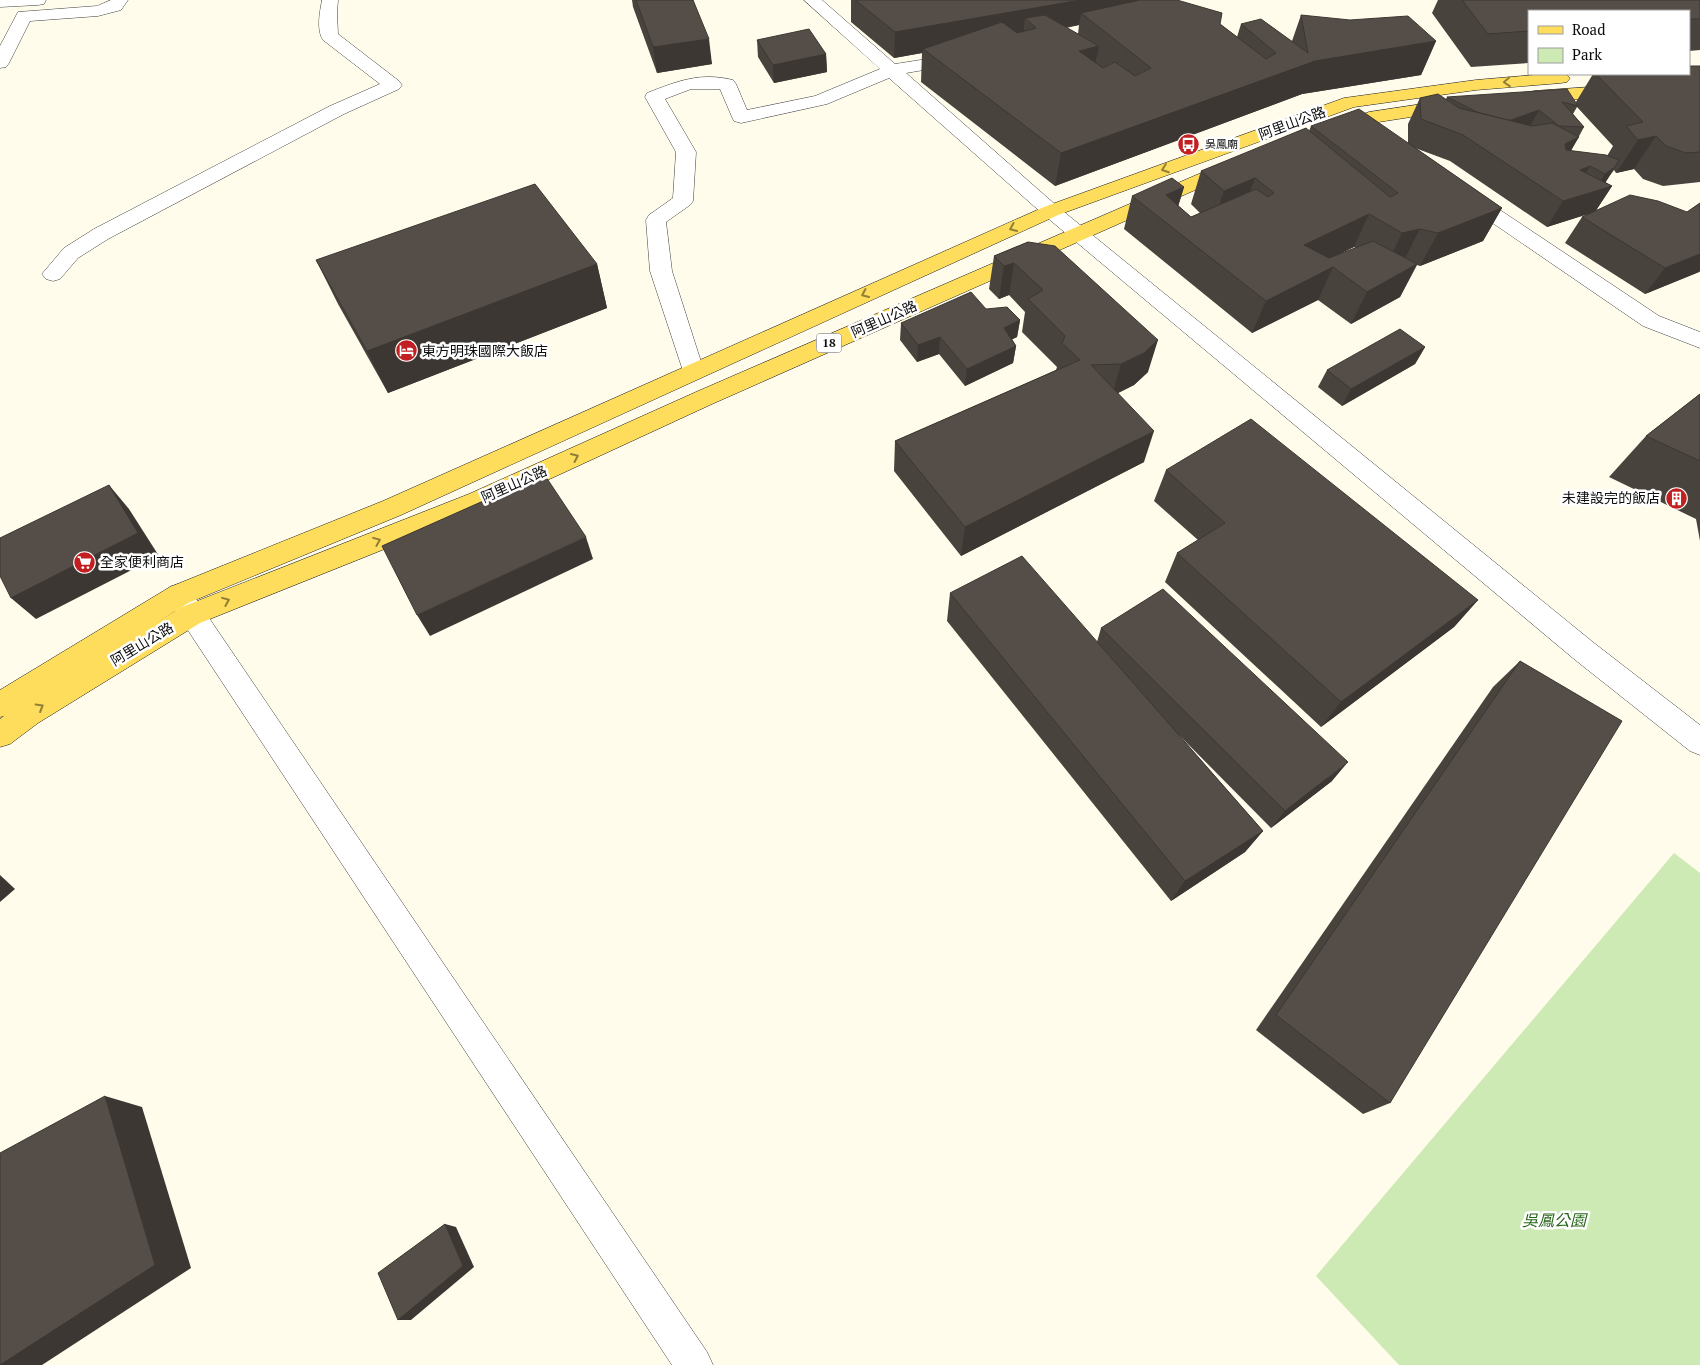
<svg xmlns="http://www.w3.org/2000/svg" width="1700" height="1365" viewBox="0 0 1700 1365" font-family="'PT Serif','Noto Sans TC',serif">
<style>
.green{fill:#ceeab4}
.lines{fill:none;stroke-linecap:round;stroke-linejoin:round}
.minor-casing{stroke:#3f3f3f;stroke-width:1}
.major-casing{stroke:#1d1d1d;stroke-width:1}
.minor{fill:#fff;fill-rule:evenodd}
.major{fill:#fedd5c;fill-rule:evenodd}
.wall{fill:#49433e;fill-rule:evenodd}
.shaded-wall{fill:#3c3732}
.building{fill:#554e48;stroke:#3c3732}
.oneway{stroke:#917f38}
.labels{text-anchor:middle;stroke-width:5;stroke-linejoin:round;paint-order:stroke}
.far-poi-label{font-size:11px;fill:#0c0c0c;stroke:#fff;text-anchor:start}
.shield{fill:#fff;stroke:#555;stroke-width:1}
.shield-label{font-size:12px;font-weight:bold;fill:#0c0c0c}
.street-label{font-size:14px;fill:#0c0c0c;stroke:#fff}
.poi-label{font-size:14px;fill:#0c0c0c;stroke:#fff;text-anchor:start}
.near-park-label{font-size:16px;font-style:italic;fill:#27661a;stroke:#fff}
</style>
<rect width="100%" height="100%" fill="#fffceb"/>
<path class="green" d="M1674,853L1700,873V1365H1399L1316,1276Z"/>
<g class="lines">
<defs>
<g id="minor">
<path d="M0,0H46L44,4L38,5L0,7Z"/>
<path d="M111,0H128L121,10L98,16L30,21L9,63L6,67L0,68V46L18,12L97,6Z"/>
<path d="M322,0H338L337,13L338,34L399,81L402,85L399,89L344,114L108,239L78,258L60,279L53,281L46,279L42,274L64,248L94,229L330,106L380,84L323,40C316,30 320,11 322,0Z"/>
<path d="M804,0H822L895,64L959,54L965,55L968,59L965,63L906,73L1058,207L1594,643L1700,725V755L1690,751L1574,659L1044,215L889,78L827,104L741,123L734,121L732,117L720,89H691L665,99L696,152L693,201L690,205L666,222L672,271L704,371L701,377L693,379L685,377L650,271L646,220L649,215L673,198L676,152L645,97L647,93C678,81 700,72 733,80L736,84L747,110L815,96L880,69Z"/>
<path d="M1466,190L1473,192L1659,316L1700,332V348L1643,326L1459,200L1456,196L1459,192Z"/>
<path d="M179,584L188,587L707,1352L713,1365H672L170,603L166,595L170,587Z"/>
</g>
<g id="major">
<path d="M1546,74H1566L1570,78L1567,82L1561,83L1476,90L1354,107L1058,215L401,515L188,603L153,625L182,607L469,494L696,392L1224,163L1231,161L1238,163L1241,167L1238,171L712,404L487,508L200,623L38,723L10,744L0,747V719L4,716L0,717V690L170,587L383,501L1044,207L1344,98L1476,80Z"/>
<path d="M1619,85L1625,87L1628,91L1625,95L1534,103L1527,101L1525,97L1527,93L1534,91Z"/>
<path d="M1449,100L1456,102L1458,106L1456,110L1372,123L1335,136L1328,134L1326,130L1328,126L1369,112Z"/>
</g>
</defs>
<use href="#minor" class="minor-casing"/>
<use href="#major" class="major-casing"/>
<use href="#minor" class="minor"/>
<use href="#major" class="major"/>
</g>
<g class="wall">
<path d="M632,0H693L712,64L657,73L633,7Z"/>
<path d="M851,0H1177L1220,24L1237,37L1241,24L1292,41L1301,15L1436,41L1421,75L1302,94L1055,186L921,82L922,53L894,58L851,22ZM1079,25L1078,34L1066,28Z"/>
<path d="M1438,0H1700V50L1689,51V11H1529V63L1471,67L1432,13Z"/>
<path d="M757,40L826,54L827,72L774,83L758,57Z"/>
<path d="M1700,66V182L1663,186L1643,179L1634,169L1616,173L1614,170L1605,182L1612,186L1595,212H1687L1700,203V271L1699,272L1645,294L1565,243L1582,217L1593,212L1547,227L1450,161L1415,148L1502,208L1483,241L1420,266L1417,265L1400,297L1351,324L1318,300L1252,333L1124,229L1132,196L1184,187L1178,206L1191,217L1200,213L1191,204L1201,171L1309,131L1311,126L1408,143V124L1420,98L1446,99L1447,97L1576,102L1593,74H1689ZM1577,107L1613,146L1607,156L1571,151L1584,127L1573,114ZM1354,247L1356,248L1336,255Z"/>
<path d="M1028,242L1148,372L1134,385L1118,393L1144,462L961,556L894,471L895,441L1056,370L1057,367L1022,332L1025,312L1009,295L999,299L989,289L994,256Z"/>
<path d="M316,260L597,264L607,308L388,393L338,304Z"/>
<path d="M1020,320L1017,337L1012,339L1016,346L1013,363L965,386L939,354L917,362L900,340L901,323Z"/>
<path d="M1425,347L1415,364L1342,406L1318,387L1327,370Z"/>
<path d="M1700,394V541L1696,519L1609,477L1646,436Z"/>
<path d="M1166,470L1478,600L1454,627L1321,727L1165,582L1177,553L1198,540L1154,501Z"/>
<path d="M950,593L1097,642L1101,628L1332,781L1271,828L1177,733L1263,831L1245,852L1171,901L947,621Z"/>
<path d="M1520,661L1390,1103L1363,1114L1256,1030L1493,687Z"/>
</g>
<g class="shaded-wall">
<path d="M1081,0H1141L1081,13L1079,25L1035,33L1036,28L1025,18L1023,35L923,49L922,53L894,58L895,32Z"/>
<path d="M709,39L712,64L657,73L653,47Z"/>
<path d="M1436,41L1421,75L1302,94L1055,186L1061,153L1315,61Z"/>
<path d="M1099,46L1092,79L1079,51Z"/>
<path d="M826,54L827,72L774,83L773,65Z"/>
<path d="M1539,110L1529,128L1501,138L1511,120Z"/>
<path d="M1656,136L1634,169L1616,173L1638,140Z"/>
<path d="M1579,137L1563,163L1565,144Z"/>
<path d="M1590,166L1574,192L1580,170Z"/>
<path d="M1615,167L1601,190L1612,186L1595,212L1547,227L1563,201L1594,192L1605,174Z"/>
<path d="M1255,178L1243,211L1213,224L1224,191Z"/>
<path d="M1184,187L1174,220L1166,195Z"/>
<path d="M1502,208L1483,241L1420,266L1438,233Z"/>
<path d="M1369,214L1354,247L1290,278L1304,245Z"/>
<path d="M1420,229L1403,262L1386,266L1402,233Z"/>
<path d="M1700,254V271L1699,272L1645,294L1665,268Z"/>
<path d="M1014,263L1009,295L999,299L1004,266Z"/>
<path d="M597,264L607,308L388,393L367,351Z"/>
<path d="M1417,264L1400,297L1351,324L1367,292Z"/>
<path d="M1333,267L1318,300L1252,333L1266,301Z"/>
<path d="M1020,320L1017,337L1001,345L1004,328Z"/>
<path d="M940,337L939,354L917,362L918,345Z"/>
<path d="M1158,340L1148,372L1134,385L1112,396L1121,364Z"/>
<path d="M1016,346L1013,363L965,386L967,369Z"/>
<path d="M1425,347L1415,364L1342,406L1351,389Z"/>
<path d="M1154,431L1144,462L961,556L965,527Z"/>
<path d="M109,485L129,509L159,556L36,619L11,598Z"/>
<path d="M586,537L593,559L430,636L417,615Z"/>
<path d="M1478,600L1454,627L1321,727L1341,702Z"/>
<path d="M1348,762L1332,781L1271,828L1285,811Z"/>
<path d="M1263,831L1245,852L1171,901L1185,881Z"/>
<path d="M0,875L15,889L0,902Z"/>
<path d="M105,1096L142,1107L191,1268L42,1365H0Z"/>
<path d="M445,1224L456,1227L474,1267L411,1320H398Z"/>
</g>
<g class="building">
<path d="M636,0H693L709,39L653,47Z"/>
<path d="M855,0H1081L895,32Z"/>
<path d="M1140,0H1177L1222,13L1220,24L1266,59L1276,53L1241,24L1261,19L1308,53L1301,15L1350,20L1408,16L1436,41L1315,61L1061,153L923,49L1002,22L1017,33L1036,28L1025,18L1045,15L1099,46L1079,51L1103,68L1115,62L1135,76L1151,68L1081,13Z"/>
<path d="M1462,0H1700V19H1689V11H1529V31L1488,34Z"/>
<path d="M809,29L826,54L773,65L757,40Z"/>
<path d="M1689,66H1700V152L1686,153L1666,146L1656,136L1638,140L1626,126L1643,122L1596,74H1689Z"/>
<path d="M1567,89L1578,106L1562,102L1584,127L1559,126L1539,110L1511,120H1507L1477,112L1447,97Z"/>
<path d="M1438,94L1459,108L1532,126L1552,123L1579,137L1565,144L1566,150L1606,155L1619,160L1615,167L1605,174L1590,166L1580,170L1612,186L1563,201L1463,135L1421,119L1420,98Z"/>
<path d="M1359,109L1502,208L1438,233L1420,229L1402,233L1369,214L1304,245L1329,258L1373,241L1417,264L1367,292L1333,267L1266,301L1132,196L1172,178L1184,187L1166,195L1191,217L1256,189L1268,197L1274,193L1255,178L1224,191L1201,171L1306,128L1390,197L1398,193L1311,126Z"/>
<path d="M535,184L597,264L367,351L316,260Z"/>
<path d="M1630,195L1658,201L1687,212L1700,203V254L1665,268L1582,217Z"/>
<path d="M1028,242L1055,246L1158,340L1144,353L1121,364L1091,365L1154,431L965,527L895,441L1080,360L1062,343L1065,336L1028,299L1043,290L1014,263L1004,266L994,256Z"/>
<path d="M971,292L986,309L1007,307L1020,320L1004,328L1016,346L967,369L940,337L918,345L901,323Z"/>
<path d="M1400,329L1425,347L1351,389L1327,370Z"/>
<path d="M1700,394V461L1646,436Z"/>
<path d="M1251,419L1478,600L1341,702L1177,553L1225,523L1166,470Z"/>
<path d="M544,474L586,537L417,615L382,546Z"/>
<path d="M109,485L138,533L11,598L0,576V538Z"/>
<path d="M1022,556L1263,831L1185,881L950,593Z"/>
<path d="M1163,589L1348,762L1285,811L1101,628Z"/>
<path d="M1520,661L1622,721L1390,1103L1276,1015Z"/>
<path d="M105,1096L155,1265L0,1365V1153Z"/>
<path d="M445,1224L463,1266L398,1320L378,1273Z"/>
</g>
<defs><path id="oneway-chevron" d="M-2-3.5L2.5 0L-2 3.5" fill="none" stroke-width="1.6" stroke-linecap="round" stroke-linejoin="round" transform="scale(1.25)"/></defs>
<g class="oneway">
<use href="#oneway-chevron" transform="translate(1507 82) rotate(176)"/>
<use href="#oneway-chevron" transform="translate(1165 169) rotate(160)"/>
<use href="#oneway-chevron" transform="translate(1013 228) rotate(156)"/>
<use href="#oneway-chevron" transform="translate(865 294) rotate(156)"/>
<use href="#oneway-chevron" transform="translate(575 457) rotate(-24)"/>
<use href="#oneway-chevron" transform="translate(377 541) rotate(-22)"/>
<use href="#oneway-chevron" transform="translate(226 601) rotate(-22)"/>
<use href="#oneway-chevron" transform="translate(40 707) rotate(-31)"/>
</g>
<defs>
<symbol id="bus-disc" viewBox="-11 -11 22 22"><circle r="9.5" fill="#c11f21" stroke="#fff"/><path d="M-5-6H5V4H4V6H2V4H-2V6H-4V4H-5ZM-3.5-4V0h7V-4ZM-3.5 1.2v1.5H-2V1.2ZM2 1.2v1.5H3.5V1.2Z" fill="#fff"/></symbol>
<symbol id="hotel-disc" viewBox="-11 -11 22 22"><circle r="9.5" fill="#c11f21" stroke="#fff"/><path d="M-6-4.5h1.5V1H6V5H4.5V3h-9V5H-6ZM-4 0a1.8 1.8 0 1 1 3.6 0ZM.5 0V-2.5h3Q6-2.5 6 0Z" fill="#fff"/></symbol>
<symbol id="building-disc" viewBox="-11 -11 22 22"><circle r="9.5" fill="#c11f21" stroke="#fff"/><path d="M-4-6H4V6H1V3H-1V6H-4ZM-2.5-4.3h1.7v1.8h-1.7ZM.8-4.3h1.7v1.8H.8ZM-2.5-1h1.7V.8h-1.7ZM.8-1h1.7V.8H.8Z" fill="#fff"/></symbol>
<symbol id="supermarket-disc" viewBox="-11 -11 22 22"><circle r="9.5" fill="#c11f21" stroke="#fff"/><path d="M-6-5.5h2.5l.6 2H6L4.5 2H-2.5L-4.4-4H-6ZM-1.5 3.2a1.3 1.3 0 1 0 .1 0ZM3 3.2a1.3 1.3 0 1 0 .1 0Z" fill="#fff"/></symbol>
</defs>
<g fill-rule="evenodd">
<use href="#bus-disc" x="1176" y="132" width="25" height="25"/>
<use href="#hotel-disc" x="394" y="338" width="25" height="25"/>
<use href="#building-disc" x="1664" y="486" width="25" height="25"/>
<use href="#supermarket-disc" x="72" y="550" width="25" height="25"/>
</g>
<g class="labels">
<g class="far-poi-label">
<text x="1205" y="148">吳鳳廟</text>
</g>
<rect class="shield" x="816.5" y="333.5" width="25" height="19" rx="4"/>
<g class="shield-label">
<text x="829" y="347">18</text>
</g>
<g class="street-label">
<text transform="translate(1292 123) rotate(-20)" y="5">阿里山公路</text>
<text transform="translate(884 319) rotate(-24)" y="5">阿里山公路</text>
<text transform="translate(514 484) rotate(-24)" y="5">阿里山公路</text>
<text transform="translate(142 644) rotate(-31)" y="5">阿里山公路</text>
</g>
<g class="poi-label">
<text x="422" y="356">東方明珠國際大飯店</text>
<text x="1660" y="503" text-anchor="end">未建設完的飯店</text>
<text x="100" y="567">全家便利商店</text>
</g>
<g class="near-park-label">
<text x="1554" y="1226">吳鳳公園</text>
</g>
</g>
<rect x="1528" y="10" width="162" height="65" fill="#ffffff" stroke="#9e9e9e"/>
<rect x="1538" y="26" width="25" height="8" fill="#fedd5c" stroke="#9e9e9e"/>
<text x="1572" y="35" font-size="15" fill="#0c0c0c">Road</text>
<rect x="1538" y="48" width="25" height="15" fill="#ceeab4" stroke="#9e9e9e"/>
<text x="1572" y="60" font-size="15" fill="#0c0c0c">Park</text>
</svg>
